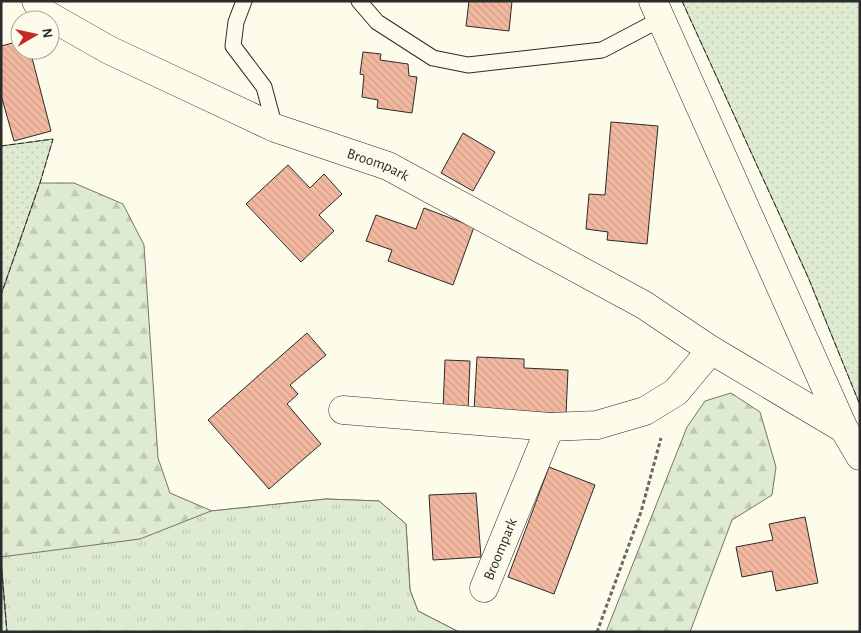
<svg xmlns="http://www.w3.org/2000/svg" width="861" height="633" viewBox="0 0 861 633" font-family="'Alegreya Sans',sans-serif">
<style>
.grass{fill:url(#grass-dots);stroke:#74746e}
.forest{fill:url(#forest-firs);stroke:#74746e}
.park{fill:url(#park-tufts);stroke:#74746e}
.building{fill:url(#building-back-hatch);stroke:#2b2b2b}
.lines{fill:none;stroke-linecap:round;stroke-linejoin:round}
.lane-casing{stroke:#2b2b2b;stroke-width:17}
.street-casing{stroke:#2b2b2b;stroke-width:29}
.secondary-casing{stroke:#2b2b2b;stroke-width:29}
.path{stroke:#6a6964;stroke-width:3;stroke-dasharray:4 2.5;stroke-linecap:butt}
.lane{stroke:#fdfbea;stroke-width:15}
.street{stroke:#fdfbea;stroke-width:28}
.secondary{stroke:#fdfbea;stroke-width:28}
.fence{stroke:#2b2b2b;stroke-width:1;stroke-dasharray:6 2.5;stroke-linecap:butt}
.labels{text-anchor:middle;stroke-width:4;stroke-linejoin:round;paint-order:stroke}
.street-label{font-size:15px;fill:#2b2b2b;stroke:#fdfbea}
</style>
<defs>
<pattern id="grass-dots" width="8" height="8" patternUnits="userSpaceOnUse" patternTransform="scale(1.25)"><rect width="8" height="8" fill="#deebd1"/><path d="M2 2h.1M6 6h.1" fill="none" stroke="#bfcab4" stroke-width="1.8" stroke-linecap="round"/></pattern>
<pattern id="forest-firs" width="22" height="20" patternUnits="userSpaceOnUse" patternTransform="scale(1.25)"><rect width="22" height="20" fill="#deebd1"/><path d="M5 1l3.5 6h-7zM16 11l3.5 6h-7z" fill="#bfcab4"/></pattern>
<pattern id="park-tufts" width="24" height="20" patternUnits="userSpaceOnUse" patternTransform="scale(1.25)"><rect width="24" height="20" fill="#deebd1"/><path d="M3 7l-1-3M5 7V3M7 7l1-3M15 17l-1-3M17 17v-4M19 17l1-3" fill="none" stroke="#bfcab4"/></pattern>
<pattern id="building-back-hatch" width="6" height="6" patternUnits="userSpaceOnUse" patternTransform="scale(1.25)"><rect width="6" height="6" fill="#f2b8a0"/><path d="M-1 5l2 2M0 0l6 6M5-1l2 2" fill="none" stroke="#d09e8a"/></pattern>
</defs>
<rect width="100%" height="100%" fill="#fdfbea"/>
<g class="grass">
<path d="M682,1H860V405L808,277Z"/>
<path d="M53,139L40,183L1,295V146Z"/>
<path d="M1,561L7,632H1Z"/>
</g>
<g class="forest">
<path d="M40,183H74L123,204L144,245L158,458L170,493L212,511L326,499L379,501L406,524L410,590L418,611L459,632H7L1,561V295Z"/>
<path d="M731,393L760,412L776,467L772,495L732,520L690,632H606L687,427L705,401Z"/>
</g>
<path class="park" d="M326,499L379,501L406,524L410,590L418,611L459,632H7L1,557L140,539L211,511Z"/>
<g class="building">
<path d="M469,1H512L509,31L466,26Z"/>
<path d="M20,41V50H30L51,131L14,141L1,95V46Z"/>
<path d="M363,52L381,54L380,60L408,64L409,76L417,77L412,113L377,108L378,100L362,97L364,75L360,74Z"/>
<path d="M611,122L658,126L647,244L607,240L608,232L586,229L589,194L605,195Z"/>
<path d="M463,133L495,152L473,191L441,173Z"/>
<path d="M288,165L310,188L324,174L342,194L319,215L334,231L301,262L246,204Z"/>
<path d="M424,208L474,227L453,285L388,261L392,250L366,241L376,215L416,229Z"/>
<path d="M307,333L326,355L290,385L298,394L287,404L321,444L269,489L208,420Z"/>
<path d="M477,357L524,359V368L568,370L566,414L474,411Z"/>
<path d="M445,360L470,361L468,412L443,411Z"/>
<path d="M549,467L595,485L554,594L508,577Z"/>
<path d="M476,493L481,557L433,560L429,495Z"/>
<path d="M805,517L818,583L776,591L772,571L742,577L736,547L773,540L769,524Z"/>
</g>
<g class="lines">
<defs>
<g id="lane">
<path d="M244,1L236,22L233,46L264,87L275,128"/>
<path d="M359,1L377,22L433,58L468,65L602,50L661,19"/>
</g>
<g id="street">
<path id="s1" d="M36,1L44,13L109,50L275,128L388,166L644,305L711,350L844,429"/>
<path d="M343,410L550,427L597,425L645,411L676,392L711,350"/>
<path id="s2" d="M484,588L550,427"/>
</g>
<path id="secondary" d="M653,1L844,429L860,456"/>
</defs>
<use href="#lane" class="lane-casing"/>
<use href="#street" class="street-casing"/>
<use href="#secondary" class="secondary-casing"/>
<path class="path" d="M597,632L641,512L661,438"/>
<use href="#lane" class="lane"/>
<use href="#street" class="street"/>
<use href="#secondary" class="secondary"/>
<g class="fence">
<path d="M682,1L808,277L860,405"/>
<path d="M1,146L53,139L40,183L1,295"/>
<path d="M1,561L7,632"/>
</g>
</g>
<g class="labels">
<g class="street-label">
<text dy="5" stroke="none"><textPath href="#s1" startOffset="382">Broompark</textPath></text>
<text dy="5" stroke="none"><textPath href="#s2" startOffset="42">Broompark</textPath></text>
</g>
</g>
<rect width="861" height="633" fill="none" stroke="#2b2b2b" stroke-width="5"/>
<g transform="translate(35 35) rotate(81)"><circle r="24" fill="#fdfbea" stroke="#a9a89e"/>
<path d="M0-4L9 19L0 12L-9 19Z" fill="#c62828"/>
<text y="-8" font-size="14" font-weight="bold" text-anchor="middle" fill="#2b2b2b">N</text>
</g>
</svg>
